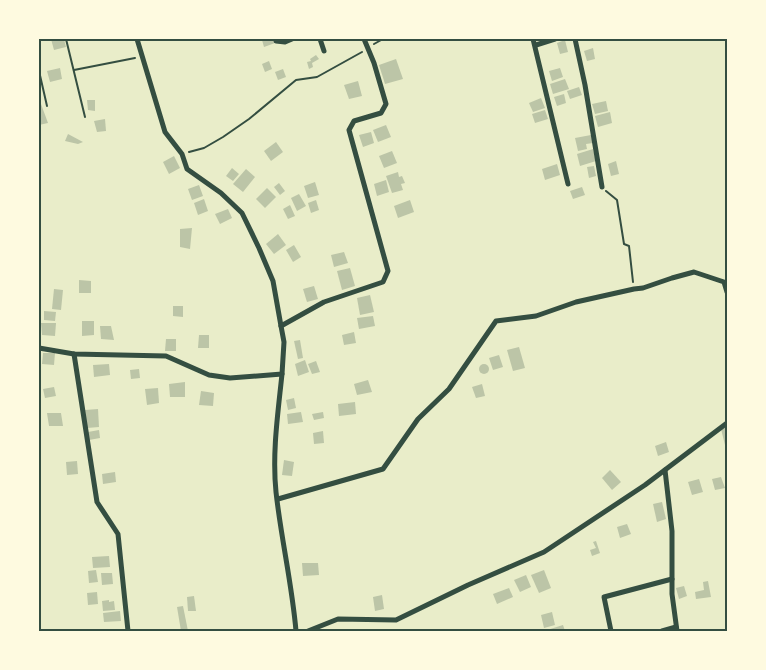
<svg xmlns="http://www.w3.org/2000/svg" width="766" height="670" viewBox="0 0 766 670" font-family="'Varela Round',sans-serif">
<style>
.building{fill:#bcc5a7}
.lines{fill:none;stroke-linecap:round;stroke-linejoin:round}
.path{stroke:#344e41;stroke-width:2}
.minor{stroke:#344e41;stroke-width:5}
.neatline{fill:none;stroke:#344e41;stroke-width:2}
</style>
<rect width="100%" height="100%" fill="#e9edc9"/>
<g class="building">
<path d="M51,39H64L66,47L54,50Z"/>
<path d="M266,39H273L275,43L264,47L262,40Z"/>
<path d="M565,40L568,52L560,54L557,43Z"/>
<path d="M593,48L595,59L587,61L584,51Z"/>
<path d="M316,55L319,59L312,63L313,67L309,69L307,62L311,61L310,59Z"/>
<path d="M396,59L403,79L385,84L379,65Z"/>
<path d="M269,61L272,69L265,72L262,64Z"/>
<path d="M60,68L62,79L50,82L47,71Z"/>
<path d="M560,68L563,77L552,81L549,71Z"/>
<path d="M283,69L286,77L278,80L275,72Z"/>
<path d="M565,79L569,89L553,94L550,84Z"/>
<path d="M358,81L362,96L349,99L344,85Z"/>
<path d="M579,87L582,95L570,99L567,91Z"/>
<path d="M564,94L566,103L557,106L554,97Z"/>
<path d="M541,98L545,108L533,112L529,103Z"/>
<path d="M87,100H95V111L88,110Z"/>
<path d="M606,101L608,111L595,114L592,104Z"/>
<path d="M41,104L48,123L39,125V105Z"/>
<path d="M545,110L548,119L535,123L532,114Z"/>
<path d="M610,112L612,123L598,127L595,116Z"/>
<path d="M105,119L106,131L97,132L94,121Z"/>
<path d="M386,125L391,137L378,142L373,130Z"/>
<path d="M371,132L374,143L363,147L359,135Z"/>
<path d="M68,134L83,142L78,144L65,141Z"/>
<path d="M591,135L593,143L586,144L587,149L578,151L575,138Z"/>
<path d="M276,142L283,152L271,161L264,151Z"/>
<path d="M593,149L596,161L580,166L577,154Z"/>
<path d="M392,151L397,163L384,168L379,156Z"/>
<path d="M174,156L180,168L169,174L163,162Z"/>
<path d="M616,161L619,174L611,176L608,164Z"/>
<path d="M557,164L560,175L545,180L542,169Z"/>
<path d="M594,166L596,176L589,178L587,167Z"/>
<path d="M232,168L239,174L233,181L226,176Z"/>
<path d="M246,169L255,177L243,192L233,184Z"/>
<path d="M398,172L399,177L402,176L405,183L401,184L403,190L392,193L386,176Z"/>
<path d="M386,180L389,192L377,196L374,184Z"/>
<path d="M315,182L319,195L308,198L304,186Z"/>
<path d="M279,183L285,191L280,195L274,187Z"/>
<path d="M199,185L203,196L192,200L188,189Z"/>
<path d="M582,187L585,195L573,199L570,191Z"/>
<path d="M267,188L276,197L265,208L256,199Z"/>
<path d="M299,194L306,206L297,211L291,198Z"/>
<path d="M204,199L208,211L198,215L194,203Z"/>
<path d="M316,200L319,210L311,213L308,203Z"/>
<path d="M410,200L414,212L398,218L394,206Z"/>
<path d="M290,205L295,216L288,219L283,209Z"/>
<path d="M228,209L232,218L220,224L215,214Z"/>
<path d="M192,228L190,249L180,247V229Z"/>
<path d="M278,234L286,245L274,254L266,244Z"/>
<path d="M294,245L301,257L293,262L286,250Z"/>
<path d="M344,252L348,263L334,267L331,255Z"/>
<path d="M350,268L355,286L342,290L337,271Z"/>
<path d="M79,280L91,281V293H79Z"/>
<path d="M314,286L318,299L307,302L303,289Z"/>
<path d="M54,289L63,290L61,310L52,309Z"/>
<path d="M370,295L374,312L360,315L357,298Z"/>
<path d="M173,306H183V317L173,316Z"/>
<path d="M44,311L56,312L55,321L44,320Z"/>
<path d="M373,316L375,326L359,329L357,318Z"/>
<path d="M82,321H94V335L82,336Z"/>
<path d="M41,323H56L55,336L42,335Z"/>
<path d="M100,326H111L114,340L101,339Z"/>
<path d="M354,332L356,343L344,345L342,335Z"/>
<path d="M199,335H209V348H198Z"/>
<path d="M166,339H176V351H165Z"/>
<path d="M300,340L303,358L298,359L294,341Z"/>
<path d="M519,347L525,368L513,371L507,350Z"/>
<path d="M43,353H55L54,365L42,364Z"/>
<path d="M499,355L503,367L493,370L489,358Z"/>
<path d="M305,360L309,372L298,376L295,364Z"/>
<path d="M316,361L320,372L312,374L308,364Z"/>
<path d="M109,364L110,375L94,377L93,365Z"/>
<circle cx="484" cy="369" r="5"/>
<path d="M139,369L140,378L131,379L130,370Z"/>
<path d="M368,380L372,392L357,395L354,384Z"/>
<path d="M185,382V397H170L169,384Z"/>
<path d="M482,384L485,396L476,398L472,387Z"/>
<path d="M54,387L56,396L45,398L43,389Z"/>
<path d="M158,388L159,403L147,405L145,389Z"/>
<path d="M201,391L214,393L213,406L199,405Z"/>
<path d="M294,398L296,408L288,410L286,400Z"/>
<path d="M355,402L356,414L339,416L338,404Z"/>
<path d="M98,409L99,427L87,428L85,410Z"/>
<path d="M301,412L303,422L288,424L287,414Z"/>
<path d="M323,412L324,418L314,420L312,414Z"/>
<path d="M47,413H61L63,426H49Z"/>
<path d="M727,427V445H725L721,429Z"/>
<path d="M99,430L100,438L89,440L88,432Z"/>
<path d="M323,431L324,443L314,444L313,433Z"/>
<path d="M666,442L669,452L658,456L655,446Z"/>
<path d="M284,460L294,462L292,476L282,475Z"/>
<path d="M77,461L78,474L67,475L66,462Z"/>
<path d="M610,470L621,482L612,490L602,478Z"/>
<path d="M115,472L116,482L103,484L102,474Z"/>
<path d="M721,477L725,488L715,490L712,479Z"/>
<path d="M699,479L703,492L692,495L688,482Z"/>
<path d="M662,502L666,519L657,522L653,504Z"/>
<path d="M627,524L631,534L620,538L617,527Z"/>
<path d="M596,541L600,553L592,556L590,550L596,548L593,542Z"/>
<path d="M109,556L110,567L93,568L92,557Z"/>
<path d="M302,563H318L319,575L303,576Z"/>
<path d="M96,570L98,582L89,583L88,571Z"/>
<path d="M544,570L551,588L539,593L531,575Z"/>
<path d="M101,573H112L113,584L102,585Z"/>
<path d="M526,575L531,587L520,592L514,580Z"/>
<path d="M708,581L711,597L696,599L695,592L704,590L703,582Z"/>
<path d="M684,586L687,596L679,599L676,588Z"/>
<path d="M509,588L513,597L497,604L493,594Z"/>
<path d="M97,592L98,604L88,605L87,593Z"/>
<path d="M382,595L384,609L375,611L373,597Z"/>
<path d="M194,596L196,611H188L187,597Z"/>
<path d="M109,600V602L114,601L115,610L103,611L102,601Z"/>
<path d="M183,606L188,631H181L177,607Z"/>
<path d="M120,611L121,621L104,622L103,613Z"/>
<path d="M552,612L555,625L544,628L541,615Z"/>
<path d="M563,625L565,631H544Z"/>
</g>
<g class="lines">
<g class="path">
<path d="M66,39L85,117"/>
<path d="M374,44L383,39"/>
<path d="M74,70L135,58"/>
<path d="M39,71L47,106"/>
<path d="M189,152L204,148L223,137L249,119L296,80L317,77L362,52"/>
<path d="M606,191L617,200L624,244L629,246L633,282"/>
</g>
<g class="minor">
<path d="M276,39V41L285,42L292,39"/>
<path d="M320,39L324,51"/>
<path d="M533,39L568,184"/>
<path d="M575,39L585,85L602,187"/>
<path d="M536,45L555,39"/>
<path d="M281,326L324,302L383,282L388,271L349,130L354,121L381,113L386,104L374,63L364,39"/>
<path d="M39,348L74,354L166,356L209,375L230,378L282,374L284,342L281,326L273,281L259,248L242,213L221,193L187,169L182,154L165,132L137,39"/>
<path d="M74,354L97,502L118,534L128,631"/>
<path d="M282,374C278,413 272,453 276,492C281,538 292,584 296,631"/>
<path d="M665,470L672,531V594L677,631"/>
<path d="M278,499L383,469L418,419L449,389L496,321L536,316L576,302L634,289L643,288L672,278L694,272L724,282L727,292"/>
<path d="M308,631L338,619L396,620L468,585L544,552L645,485L727,423"/>
<path d="M611,631L604,597L672,579"/>
<path d="M662,631L676,627"/>
</g>
</g>
<rect width="766" height="670" fill="none" stroke="#fefae0" stroke-width="80"/>
<rect x="40" y="40" width="686" height="590" class="neatline"/>
</svg>
